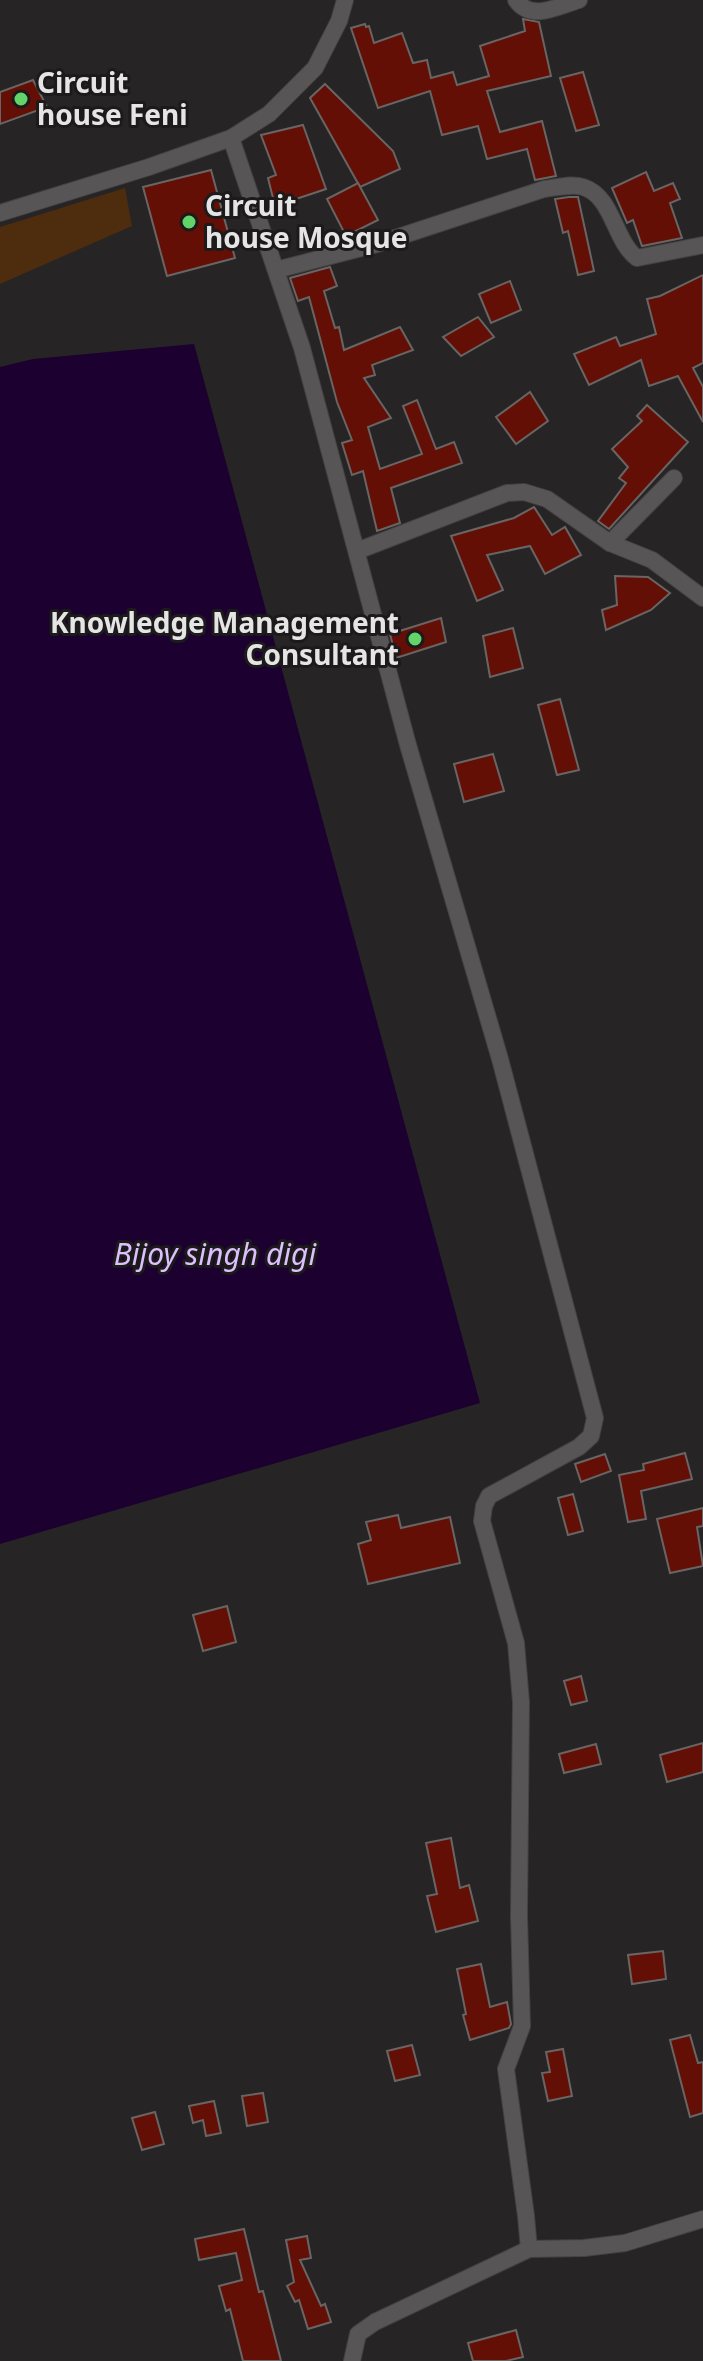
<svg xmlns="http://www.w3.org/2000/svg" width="703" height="2361" viewBox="0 0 703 2361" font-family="'Noto Sans',sans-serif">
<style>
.green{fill:#4e2c0e}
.water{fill:#1b0030}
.building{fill:#630f05;stroke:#686564;stroke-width:2}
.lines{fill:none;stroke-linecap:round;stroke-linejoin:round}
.minor-casing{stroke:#434141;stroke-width:18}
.minor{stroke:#585556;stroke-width:16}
.poi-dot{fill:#62d469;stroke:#1d1a1b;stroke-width:3}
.labels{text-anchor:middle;stroke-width:6;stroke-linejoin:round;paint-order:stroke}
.poi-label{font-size:28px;font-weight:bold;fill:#e6e5e5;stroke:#1d1a1b;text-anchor:start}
.water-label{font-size:30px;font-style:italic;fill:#dcc0fd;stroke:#1d1a1b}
</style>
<rect width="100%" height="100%" fill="#262424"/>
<path class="green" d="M125,188L132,226L0,284V227Z"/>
<path class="water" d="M194,344L480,1403L0,1544V367L33,359Z"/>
<g class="building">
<path d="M523,19L539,22L551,76L487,91L500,132L542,121L556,176L535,180L527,149L487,159L478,126L442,135L430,91L378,108L351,28L365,24L366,27L369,26L374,43L402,33L413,63L427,60L431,78L453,72L457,85L489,76L480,46L525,31Z"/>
<path d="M583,72L599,125L576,131L560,78Z"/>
<path d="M33,80L47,107L0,124V92Z"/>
<path d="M325,84L393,151L400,169L360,187L310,98Z"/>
<path d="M303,125L326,189L275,206L268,178L276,175L261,135Z"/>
<path d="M211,170L235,258L167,276L143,187Z"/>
<path d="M646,172L654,191L673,183L680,199L670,203L682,238L642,246L633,220L627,223L612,188Z"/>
<path d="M358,183L378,220L346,236L327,199Z"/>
<path d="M569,197H578L594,271L578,275L568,231L563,233L555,199Z"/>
<path d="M330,267L337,286L324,291L335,328L339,327L344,350L400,327L413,350L372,365L375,375L364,378L391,418L368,427L380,469L422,454L403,406L417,400L436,449L454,442L462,463L391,488L400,523L377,531L363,471L352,475L342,443L352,440L337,402L309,297L298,301L290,278Z"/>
<path d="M703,275V363L693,368L703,387V422L678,376L649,386L641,360L589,385L574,354L616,337L620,346L656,334L647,299L660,296Z"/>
<path d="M510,281L521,310L491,323L479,294Z"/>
<path d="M478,317L494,337L461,356L443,337Z"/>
<path d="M530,392L548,421L516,444L496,417Z"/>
<path d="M647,405L688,442L609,529L598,521L626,483L619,478L628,467L612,449L642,421L637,416Z"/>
<path d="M534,507L552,535L565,527L581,555L545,574L530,546L487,555L503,590L477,601L451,536L514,518Z"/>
<path d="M615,576L648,577L670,593L651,610L606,630L602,610L617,605Z"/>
<path d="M441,618L446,642L396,658L390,634Z"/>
<path d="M513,628L523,668L490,677L483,636Z"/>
<path d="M560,699L579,770L557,775L538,705Z"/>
<path d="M493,754L504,791L464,802L454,764Z"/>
<path d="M685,1453L692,1479L641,1491L646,1519L628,1522L619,1475L644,1470L643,1464Z"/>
<path d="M605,1454L611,1471L581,1482L575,1464Z"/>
<path d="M573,1494L583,1531L568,1535L558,1498Z"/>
<path d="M703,1508V1526L697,1527L703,1566L670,1573L657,1519Z"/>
<path d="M398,1515L401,1528L450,1517L460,1563L368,1584L358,1544L371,1540L366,1522Z"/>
<path d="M227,1606L236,1642L203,1651L193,1615Z"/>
<path d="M581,1676L587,1701L571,1705L564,1681Z"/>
<path d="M703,1743V1772L667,1782L660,1755Z"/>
<path d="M596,1744L601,1764L564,1773L559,1754Z"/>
<path d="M451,1838L460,1888L469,1885L478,1921L436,1932L427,1896L437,1894L426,1843Z"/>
<path d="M663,1951L666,1979L632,1984L628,1955Z"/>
<path d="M481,1964L490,2007L507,2002L511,2024L509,2028L470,2040L463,2015L466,2014L457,1969Z"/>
<path d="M690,2035L698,2063L703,2062V2113L690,2117L670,2040Z"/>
<path d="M412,2045L420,2075L395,2081L387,2051Z"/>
<path d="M563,2049L572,2096L548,2101L542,2073L550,2072L546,2052Z"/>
<path d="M263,2093L268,2122L247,2126L242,2096Z"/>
<path d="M214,2101L221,2133L206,2136L203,2120L193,2123L189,2106Z"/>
<path d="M155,2112L164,2144L142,2150L132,2118Z"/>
<path d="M244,2229L259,2292L263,2291L281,2361H243L230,2309L226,2311L219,2286L242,2280L236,2253L199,2260L195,2239Z"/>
<path d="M307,2236L311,2258L300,2260L321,2306L325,2304L331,2322L308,2329L299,2300L295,2302L287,2286L294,2282L286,2240Z"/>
<path d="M516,2330L523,2357L506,2361H473L468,2343Z"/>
</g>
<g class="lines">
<defs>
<g id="minor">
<path d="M516,0C531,22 559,6 579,0"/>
<path d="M231,138L302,348L408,745L500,1059L595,1418L591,1436L579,1447L489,1496L484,1506L482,1521L516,1643L521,1702L519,1916L522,2026L506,2069L526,2216L529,2249"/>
<path d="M0,213L149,167L231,138L269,114L315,68L339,21L345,0"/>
<path d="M276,270L377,244L544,189C556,188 571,183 583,187C613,196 614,241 637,258L703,245"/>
<path d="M610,543L674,478"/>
<path d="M357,551L507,493L524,492L547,499L610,543L652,560L703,598"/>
<path d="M352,2361L358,2334L375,2322L529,2249L584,2248L625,2243L703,2219"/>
</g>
</defs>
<use href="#minor" class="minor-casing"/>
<use href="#minor" class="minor"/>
</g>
<g class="poi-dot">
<circle cx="21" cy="99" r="8"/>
<circle cx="189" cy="222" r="8"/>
<circle cx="415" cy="639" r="8"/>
</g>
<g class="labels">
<g class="poi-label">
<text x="37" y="93">Circuit<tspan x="37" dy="32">house Feni</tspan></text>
<text x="205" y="216">Circuit<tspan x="205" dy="32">house Mosque</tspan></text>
<text x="399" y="633" text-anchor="end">Knowledge Management<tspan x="399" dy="32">Consultant</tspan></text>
</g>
<g class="water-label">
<text x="215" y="1265">Bijoy singh digi</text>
</g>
</g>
</svg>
